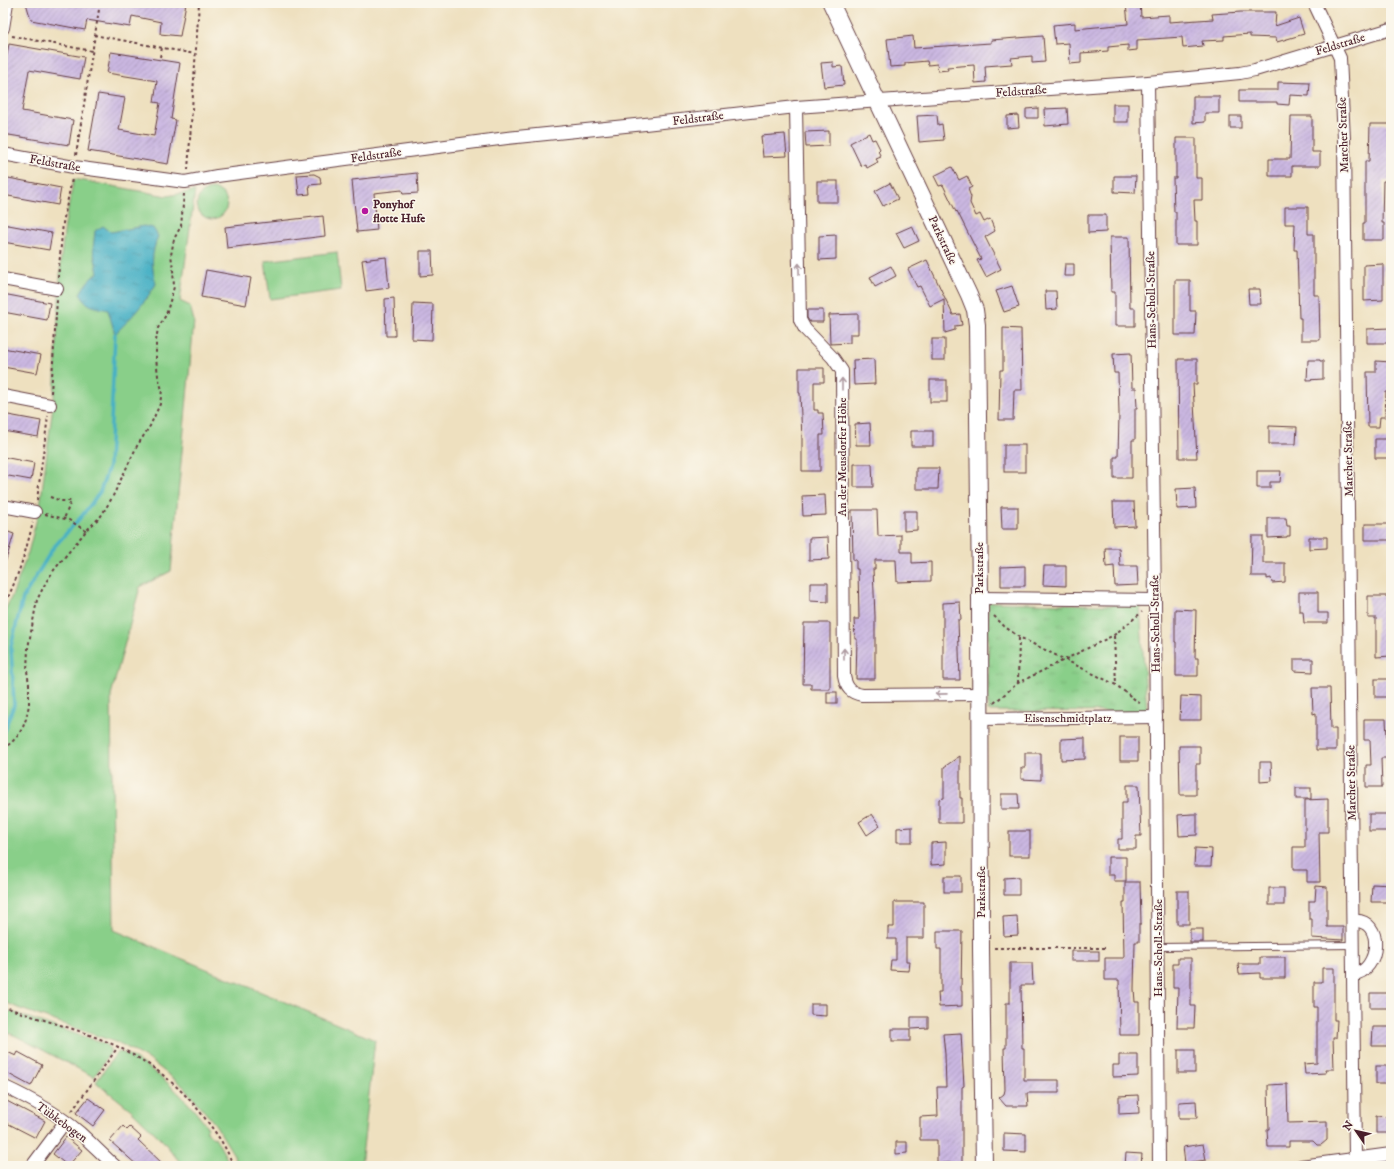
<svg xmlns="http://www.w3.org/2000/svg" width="1394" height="1169" viewBox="0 0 1394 1169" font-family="'IM FELL DW Pica',serif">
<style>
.grass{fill:#89cf89;stroke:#6a775a}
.park{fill:url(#park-tufts);stroke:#6a775a}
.water{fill:url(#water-ripples);stroke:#486878}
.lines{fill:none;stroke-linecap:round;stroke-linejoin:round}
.stream{stroke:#47b0c5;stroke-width:3.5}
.building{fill:url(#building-hatch)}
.service-casing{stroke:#633c41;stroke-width:8}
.minor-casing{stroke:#633c41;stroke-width:14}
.tertiary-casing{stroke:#633c41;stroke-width:18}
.path{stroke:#633c41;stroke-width:2;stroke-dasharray:3 3;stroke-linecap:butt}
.service{stroke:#fff;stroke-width:6}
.minor{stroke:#fff;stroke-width:12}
.tertiary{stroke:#fff;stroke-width:16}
.oneway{stroke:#ae9aa0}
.poi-dot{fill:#b5179e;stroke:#fbf7ec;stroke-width:1.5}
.labels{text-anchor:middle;stroke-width:3;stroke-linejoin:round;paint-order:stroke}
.street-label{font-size:12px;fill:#4a1f2b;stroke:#fbf7ec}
.poi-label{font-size:12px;font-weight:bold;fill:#4a1f2b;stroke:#fbf7ec;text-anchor:start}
</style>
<defs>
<pattern id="park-tufts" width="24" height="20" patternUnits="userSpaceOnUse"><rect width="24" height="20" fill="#89cf89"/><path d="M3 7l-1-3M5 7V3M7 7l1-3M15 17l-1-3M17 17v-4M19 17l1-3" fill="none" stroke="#78b176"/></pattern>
<pattern id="water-ripples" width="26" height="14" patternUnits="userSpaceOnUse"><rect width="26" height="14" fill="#47b0c5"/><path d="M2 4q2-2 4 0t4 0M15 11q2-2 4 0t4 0" fill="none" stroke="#3d8fa0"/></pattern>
<pattern id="building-hatch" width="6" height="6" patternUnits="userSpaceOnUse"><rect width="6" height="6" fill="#cbb8e2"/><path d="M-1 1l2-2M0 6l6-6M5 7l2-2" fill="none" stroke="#a795b7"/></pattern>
</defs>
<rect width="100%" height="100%" fill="#fbf7ec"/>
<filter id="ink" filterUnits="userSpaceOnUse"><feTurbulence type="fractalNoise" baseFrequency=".025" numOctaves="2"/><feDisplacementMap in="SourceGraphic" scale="8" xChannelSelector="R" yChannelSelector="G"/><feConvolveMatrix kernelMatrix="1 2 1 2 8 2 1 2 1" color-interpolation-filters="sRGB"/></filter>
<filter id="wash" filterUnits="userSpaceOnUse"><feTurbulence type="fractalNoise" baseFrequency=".012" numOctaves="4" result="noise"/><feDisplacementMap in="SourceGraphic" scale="16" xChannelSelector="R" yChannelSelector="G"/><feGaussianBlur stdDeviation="0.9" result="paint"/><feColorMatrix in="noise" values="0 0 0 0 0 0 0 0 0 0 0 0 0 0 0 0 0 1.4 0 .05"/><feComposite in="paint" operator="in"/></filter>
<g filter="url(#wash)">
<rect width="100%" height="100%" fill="#eee0bf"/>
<g class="grass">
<path d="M74,179L167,196L195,191L180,301L190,306L194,321L171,571L140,587L111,695L114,930L375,1040L361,1166H236L234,1155L215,1124L183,1086L151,1061L121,1044L18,1008L3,1001V614L12,596L28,553L40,506L54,398L61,257L65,224Z"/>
<circle cx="212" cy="204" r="15"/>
<path d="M337,252L341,290L270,299L265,261Z"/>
<path d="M3,1009L105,1044L110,1049V1053L94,1077L16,1036L3,1031Z"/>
<path d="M119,1052C127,1053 134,1058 141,1063C168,1080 189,1102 208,1128L206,1130L213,1138L215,1137L231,1166H183L163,1141L130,1109L96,1082L115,1055Z"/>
</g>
<path class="park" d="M988,602L1140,606L1147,712L988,711Z"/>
<path class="water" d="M103,226L111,232L144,226L153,228L158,236C151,255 151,265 156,284C144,304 131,318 115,334L108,310C94,306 88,308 80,294C85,284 89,279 98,273L93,249L95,231Z"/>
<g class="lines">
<path class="stream" d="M3,733L14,705L11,646L23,598L53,548L81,517L100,492L109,466L115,334"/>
</g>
<g id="blocks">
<g class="building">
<path d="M26,3H186L180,36L160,34L161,22L132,16L130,27L87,20L85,30L31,20Z"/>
<path d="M1126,3H1140L1141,17L1169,15V22L1213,19L1212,14L1241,12H1276L1275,26L1299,18L1304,34L1277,42L1276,38L1250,37V34L1224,36V40L1202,41L1203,46L1183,48L1182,37L1137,40V50L1128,51V45L1108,47V51L1081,53V63L1070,64L1069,43L1055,44L1053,25L1075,23V29L1128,24Z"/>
<path d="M913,36L914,48L991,43V40L1043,36L1045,62L1032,63V56L1011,58L1012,64L985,66L986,82L975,83L974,65L947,67L948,70L938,71L937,64L928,65L927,61L905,63V66L890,67L887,39Z"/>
<path d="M9,44L84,57L80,79L29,70L22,111L73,120L69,145L3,134V76Z"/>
<path d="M111,52L180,63L171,119L176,120L168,164L88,151L98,94L125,98L119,130L154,136L160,103L154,102L157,81L107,73Z"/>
<path d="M833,62V67L842,66L844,85L824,87L821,63Z"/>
<path d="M1278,82L1310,83L1309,96L1290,95L1289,105L1277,104V102H1239V90H1278Z"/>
<path d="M1193,96H1219V113H1205V122L1193,123Z"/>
<rect x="1113" y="104" width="15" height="18"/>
<path d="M1038,108V118H1026V109Z"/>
<path d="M1067,108L1068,124L1045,126L1044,109Z"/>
<path d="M937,115L938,125L942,124L944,140L919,142L917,116Z"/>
<path d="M1018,115L1019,127L1007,128V116Z"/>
<rect x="1230" y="116" width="11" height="12"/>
<path d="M1291,116H1312V152H1320V166H1292V176H1269V159H1290Z"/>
<path d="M1370,124H1391L1390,181H1383L1382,223H1384V240H1363V223H1365V161H1369Z"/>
<path d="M829,131V146L806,147L805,132Z"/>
<path d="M869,133L872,140L875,139L880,149L878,151L881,157L876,159L878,162L867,168L865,164L861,166L850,143Z"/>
<path d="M785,134L787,156L763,157L761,136Z"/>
<path d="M1176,138H1196V178H1202V200H1194L1195,221H1197V245H1176V212H1174L1173,178H1176Z"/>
<path d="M952,167L959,180L967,176L972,187L968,189L971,197L970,203L976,216L980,214L984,222L990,219L995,231L985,237L1001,269L986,277L977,260L981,259L957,211L956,212L943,185L939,186L934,176Z"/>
<path d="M417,173L418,193L403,194L402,190L374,193L377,230L357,232L352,180Z"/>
<path d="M314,174L320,177L321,184L309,185L310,194L299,195L297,175Z"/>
<path d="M1114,176H1136L1135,193L1114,192Z"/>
<path d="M3,177L61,188L58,205L3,195Z"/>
<rect x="817" y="181" width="21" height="21"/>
<path d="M890,183L898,199L883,206L875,191Z"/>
<path d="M1285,207H1308V234H1314V295H1319L1320,340H1301V318H1299L1297,250H1294L1295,224H1285Z"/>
<path d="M1088,215H1106V232L1088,233Z"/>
<path d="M323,216L325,236L227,248L225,227Z"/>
<path d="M3,224L52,233L49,250L3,242Z"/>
<path d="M912,226L919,241L904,248L896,233Z"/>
<path d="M836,235V259L819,260V236Z"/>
<path d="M1110,237H1129L1130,308H1135V326H1115V292H1111Z"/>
<path d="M420,251H432L433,275L420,276Z"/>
<path d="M386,257L389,288L366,291L362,260Z"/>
<path d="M927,260L953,315L960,314L962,325L955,326V330L945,333L944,299L930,306L920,286L917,287L908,269Z"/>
<path d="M1065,264H1074V276H1064Z"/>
<path d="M1383,264V300L1364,301V265Z"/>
<path d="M891,266L896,276L875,287L870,277Z"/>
<path d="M206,270L251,278L246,305L201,297Z"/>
<path d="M1175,280H1190V311H1196L1195,335H1175Z"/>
<path d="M1012,286L1019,307L1004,312L996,291Z"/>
<path d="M1248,289H1260L1261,304H1249Z"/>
<path d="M1045,291H1056L1057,309L1046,310Z"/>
<path d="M3,294L50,303L47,320L3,312Z"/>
<path d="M394,298L395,336H386L385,299Z"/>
<path d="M413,303L433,304L432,340L412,339Z"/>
<path d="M807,310H823V322H810L807,318Z"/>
<path d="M858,314V334H850V343L830,344L829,315Z"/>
<path d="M1003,328L1021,329L1022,390H1014L1013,420H999L1000,370H1003Z"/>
<path d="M1390,328V343H1367V329Z"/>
<rect x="932" y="339" width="13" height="21"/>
<path d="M3,348L41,355L37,373L3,367Z"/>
<path d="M1131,353L1132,388H1136L1137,408H1135V440H1132V478H1114V457H1118L1119,414L1118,373H1114L1113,354Z"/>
<path d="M874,359L875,384L854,385L853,360Z"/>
<path d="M1178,359H1197V384H1193L1197,458H1179Z"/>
<path d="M1308,360H1320V361H1323V379L1307,380Z"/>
<path d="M1376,361L1391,362V392H1386L1385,417H1380L1379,427H1368L1367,372H1376Z"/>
<path d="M799,368H824V382H814V410H818V413H823L824,435H820V471H802V439L800,393H799Z"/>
<rect x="930" y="380" width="17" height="22"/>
<path d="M3,414L41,421L38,437L3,431Z"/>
<path d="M870,423L871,445H856L855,424Z"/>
<path d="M1269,426L1297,427L1296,444H1269Z"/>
<rect x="911" y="431" width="22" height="15"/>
<path d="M1375,439H1389V443H1391V458H1375Z"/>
<rect x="1004" y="445" width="21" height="27"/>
<path d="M3,457L34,463L31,480L3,475Z"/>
<path d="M854,464H872L873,487H854Z"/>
<path d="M916,468H939L938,489H916Z"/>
<path d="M1257,471H1281L1280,482H1270V488H1257Z"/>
<path d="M1195,488L1196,508L1177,509L1176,489Z"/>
<path d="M825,495L826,515L803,516L802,496Z"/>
<path d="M1113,502H1134L1135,526L1114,527Z"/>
<path d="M1001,507H1018V529H1002Z"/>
<path d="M852,510H877L878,536L901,535V552H912V563L931,562V581L897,582L896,560H875V569H873L875,616V679H856L857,639H855L854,619H859L858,569H856V560H853Z"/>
<path d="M904,511H917V530L904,531Z"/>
<path d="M1268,518H1286L1287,526H1290V536H1287V537L1268,538Z"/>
<rect x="1365" y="524" width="26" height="16"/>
<path d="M3,530L14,534L5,563L3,562Z"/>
<path d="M1252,536H1263V563H1285V582L1272,583L1271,578L1267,579V576H1251Z"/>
<path d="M828,537L829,559L809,560V538Z"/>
<path d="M1309,537H1327V548L1309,549Z"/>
<path d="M1105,548H1119L1120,566H1137L1138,585L1115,586L1114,566L1106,567Z"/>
<path d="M1025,566V586H1001V567Z"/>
<path d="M1044,566H1066V586L1043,585Z"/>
<path d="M810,583H828V602L810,601Z"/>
<path d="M1299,592H1318V613H1328V623H1304L1303,611H1299Z"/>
<path d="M1368,596H1391V656L1376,657V618H1368Z"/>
<path d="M960,602L961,620H958L960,680H943V603Z"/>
<path d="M1175,609L1196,610L1195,658H1198V676H1176V642H1175Z"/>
<path d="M804,623H830V689H811V684H803Z"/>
<path d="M1294,659H1313V672L1294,671Z"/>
<rect x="1375" y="679" width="16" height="18"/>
<path d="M1312,688H1330L1331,729H1336V750H1316V713L1313,714Z"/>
<rect x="827" y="692" width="10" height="11"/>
<path d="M1181,696L1201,697V720H1180Z"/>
<path d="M1364,719H1386L1388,758H1381L1382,787H1366V765H1371L1370,740H1364Z"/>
<rect x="1120" y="737" width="18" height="24"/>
<path d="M1085,738V759L1061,760V739Z"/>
<path d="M1179,746H1200V764H1196V795H1180Z"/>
<path d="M1025,753H1041V780L1021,779V768H1025Z"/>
<path d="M960,756V798H962V823H939V799L944,798V767Z"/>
<path d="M1260,762H1271L1272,781L1260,782Z"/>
<path d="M1127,785H1139L1141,836H1136V849H1118V839H1122V802H1127Z"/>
<rect x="1296" y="788" width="15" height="11"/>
<path d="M1001,794H1018L1019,809H1001Z"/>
<path d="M1328,799V832H1319L1320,882H1307V870H1293V847H1305V800Z"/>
<path d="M872,814L880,826L867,835L859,822Z"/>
<path d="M1192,814H1197V835L1179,836L1178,815Z"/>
<rect x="1369" y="814" width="20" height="17"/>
<path d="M912,827V842H897V828Z"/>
<rect x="1009" y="831" width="21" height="25"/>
<path d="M946,842V864L931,865V843Z"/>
<path d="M1195,848L1212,849L1211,866H1194Z"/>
<path d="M1108,857H1126V881H1114V875H1108Z"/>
<rect x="944" y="876" width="17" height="16"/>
<path d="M1019,877V895H1004V878Z"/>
<path d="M1125,882H1140L1141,924H1139V942H1135L1134,989L1135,1002H1139V1035H1120L1119,980H1105V958H1124L1123,902H1125Z"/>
<path d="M1372,884L1391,885V902H1371Z"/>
<path d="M1316,886L1327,887V927H1343V940L1312,938V919H1309V901H1315Z"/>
<rect x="1269" y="888" width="15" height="17"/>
<rect x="1177" y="891" width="12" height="33"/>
<path d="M894,902H924V938H906V961H910L909,971L890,970L891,960H896V939H888V927H894Z"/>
<path d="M1017,916L1018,935L1004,936L1003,917Z"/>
<rect x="1190" y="929" width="13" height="13"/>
<path d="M937,931H962L961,991H962V1006L939,1007L938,992H941V949H937Z"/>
<rect x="1071" y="951" width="28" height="10"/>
<path d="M1260,957H1285V978H1260V973L1239,974L1238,964H1260Z"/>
<path d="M1178,958H1191V1006H1195L1194,1028H1177L1178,988H1173V964H1178Z"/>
<path d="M1010,963H1032L1033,985H1021L1022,1048H1024V1080H1059V1093H1027L1028,1106H1006L999,1098L1004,1094L1005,1090L1004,1048H1006V1003H1010Z"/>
<path d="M1322,968H1334V1020H1337L1336,1038H1333L1334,1069H1325L1326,1073L1305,1074L1304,1064L1317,1063V1007H1314V982H1322Z"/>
<path d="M1370,993H1388V997H1391V1008H1370Z"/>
<path d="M811,1004H826V1016L811,1015Z"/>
<path d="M911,1017H928V1028L911,1029Z"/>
<path d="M1373,1027H1390V1046H1372Z"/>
<rect x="892" y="1029" width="18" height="12"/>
<path d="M961,1033L964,1086L962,1087V1163H937V1140H920V1117L938,1116L937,1087H946L945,1054L943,1034Z"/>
<path d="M3,1050L16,1056L18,1052L42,1065L31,1086L3,1071Z"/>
<rect x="1178" y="1050" width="17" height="23"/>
<path d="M1119,1055H1138V1076L1113,1077V1065H1119Z"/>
<rect x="1376" y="1066" width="15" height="18"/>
<path d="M1287,1084L1288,1123L1327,1122V1140L1321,1145H1317L1313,1141H1289V1147H1268L1267,1129H1269L1268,1085Z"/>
<path d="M1138,1095L1139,1113L1119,1114V1096Z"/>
<path d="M88,1098L105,1110L93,1126L76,1113Z"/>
<path d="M3,1099L45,1121L36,1138L3,1121Z"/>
<path d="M1196,1101L1197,1118H1179V1102Z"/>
<path d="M1376,1116L1391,1117V1133H1376Z"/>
<path d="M123,1126L127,1130L130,1127L141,1137L138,1140L165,1166H138L110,1141Z"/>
<path d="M1004,1133L1026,1134V1152L1004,1151Z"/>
<path d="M66,1137L82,1150L68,1166L53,1154Z"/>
<path d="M896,1142H907V1153L896,1154Z"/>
<path d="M1203,1144L1206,1160L1185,1163L1183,1147Z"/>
<path d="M1126,1153L1142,1154L1141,1166H1125Z"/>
</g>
</g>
</g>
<g filter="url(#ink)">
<use href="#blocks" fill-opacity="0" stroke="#633c41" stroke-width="1"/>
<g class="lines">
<defs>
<path id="service" d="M1158,947L1353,945"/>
<g id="minor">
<path d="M1314,3L1340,58L1344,139L1355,1159"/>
<path d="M3,28L7,3"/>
<path d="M1148,82L1155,600L1159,1166"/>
<path d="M796,107L800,320L805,329L833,358L842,371L844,676C846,688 851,693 862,695L980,694"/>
<path d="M3,154L74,167L185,182L217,176L507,138L645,124L796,107L1148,82L1240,73L1255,70L1391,29"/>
<path d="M3,279L57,289"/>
<path d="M3,396L50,405"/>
<path d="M3,506L35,512"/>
<path d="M980,598L1155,600"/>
<path d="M980,719L1156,717"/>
<path d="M1353,974C1380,972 1385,918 1353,921"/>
<path d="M3,1086C29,1098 57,1113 79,1132C91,1143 103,1155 115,1166"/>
<path d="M32,1166L65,1122"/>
<path d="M1301,1166L1391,1154"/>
</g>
<path id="tertiary" d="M831,3L969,295L975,310L977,325L980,598L981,949L984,1166"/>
</defs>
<use href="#service" class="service-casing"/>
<use href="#minor" class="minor-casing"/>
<use href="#tertiary" class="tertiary-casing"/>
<g class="path">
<path d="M94,35L195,54"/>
<path d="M12,36L92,51"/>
<path d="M160,57L162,48"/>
<path d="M76,155L100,3"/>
<path d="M188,170L199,3"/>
<path d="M58,278L63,223L72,179"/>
<path d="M51,393L57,300"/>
<path d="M50,497L61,501H71L64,519"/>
<path d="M37,500L48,416"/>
<path d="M45,514L69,520L86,531"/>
<path d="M3,608C17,580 26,552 33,522"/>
<path d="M994,616L1005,627L1019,637L1116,685L1142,705"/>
<path d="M1114,636L1116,685"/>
<path d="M1018,683L1019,637"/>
<path d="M994,703L1018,683L1114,635L1142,612"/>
<path d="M3,749L12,742L19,734L23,727L26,719L29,705V684L27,671L28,648L37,600L46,582L54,570L86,531L101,516L112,498L137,446L150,426L160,404L162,390L158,376L156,358V341L158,328L166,315L174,287L173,269L171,255L174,239L181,226L184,194"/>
<path d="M994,948H1108"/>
<path d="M3,1006C33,1018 65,1025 95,1037C138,1053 176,1080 204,1117C216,1133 227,1147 233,1166"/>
<path d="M72,1111L118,1047"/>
</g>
<use href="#service" class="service"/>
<use href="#minor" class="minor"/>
<use href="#tertiary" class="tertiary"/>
</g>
<defs><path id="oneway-shaft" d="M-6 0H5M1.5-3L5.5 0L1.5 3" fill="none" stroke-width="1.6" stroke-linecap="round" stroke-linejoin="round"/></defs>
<g class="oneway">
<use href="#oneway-shaft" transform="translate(799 269) rotate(-91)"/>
<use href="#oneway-shaft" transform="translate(842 384) rotate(-90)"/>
<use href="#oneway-shaft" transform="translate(844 654) rotate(-90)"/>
<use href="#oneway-shaft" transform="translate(941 694) rotate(179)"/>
</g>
</g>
<circle class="poi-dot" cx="365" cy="211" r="4"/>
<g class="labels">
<g class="street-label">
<text transform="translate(1340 44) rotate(-17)" y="4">Feldstraße</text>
<text transform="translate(1021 91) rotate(-4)" y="4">Feldstraße</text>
<text transform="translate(698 118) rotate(-7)" y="4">Feldstraße</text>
<text transform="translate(1343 135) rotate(-92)" y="4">Marcher Straße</text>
<text transform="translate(376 155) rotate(-8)" y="4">Feldstraße</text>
<text transform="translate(55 163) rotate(10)" y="4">Feldstraße</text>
<text transform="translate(943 240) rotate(65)" y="4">Parkstraße</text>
<text transform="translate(1151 300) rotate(-91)" y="4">Hans-Scholl-Straße</text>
<text transform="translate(842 457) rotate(-90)" y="4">An der Meusdorfer Höhe</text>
<text transform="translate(1348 459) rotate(-91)" y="4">Marcher Straße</text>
<text transform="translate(979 568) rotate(-90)" y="4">Parkstraße</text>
<text transform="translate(1155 624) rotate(-91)" y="4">Hans-Scholl-Straße</text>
<text x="1068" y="722">Eisenschmidtplatz</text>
<text transform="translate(1351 783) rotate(-91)" y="4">Marcher Straße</text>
<text transform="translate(981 892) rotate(-90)" y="4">Parkstraße</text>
<text transform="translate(1158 948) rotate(-90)" y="4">Hans-Scholl-Straße</text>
<text transform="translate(62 1122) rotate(36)" y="4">Tübkebogen</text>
</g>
<g class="poi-label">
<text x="373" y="208">Ponyhof<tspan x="373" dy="14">flotte Hufe</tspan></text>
</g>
</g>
<rect width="1394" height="1169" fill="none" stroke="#fbf7ec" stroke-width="16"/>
<g transform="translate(1356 1131) rotate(304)" stroke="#fbf7ec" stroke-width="3" paint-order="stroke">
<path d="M0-3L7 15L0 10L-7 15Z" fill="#4a1f2b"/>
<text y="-6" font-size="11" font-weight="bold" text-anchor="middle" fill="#4a1f2b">N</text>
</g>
</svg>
